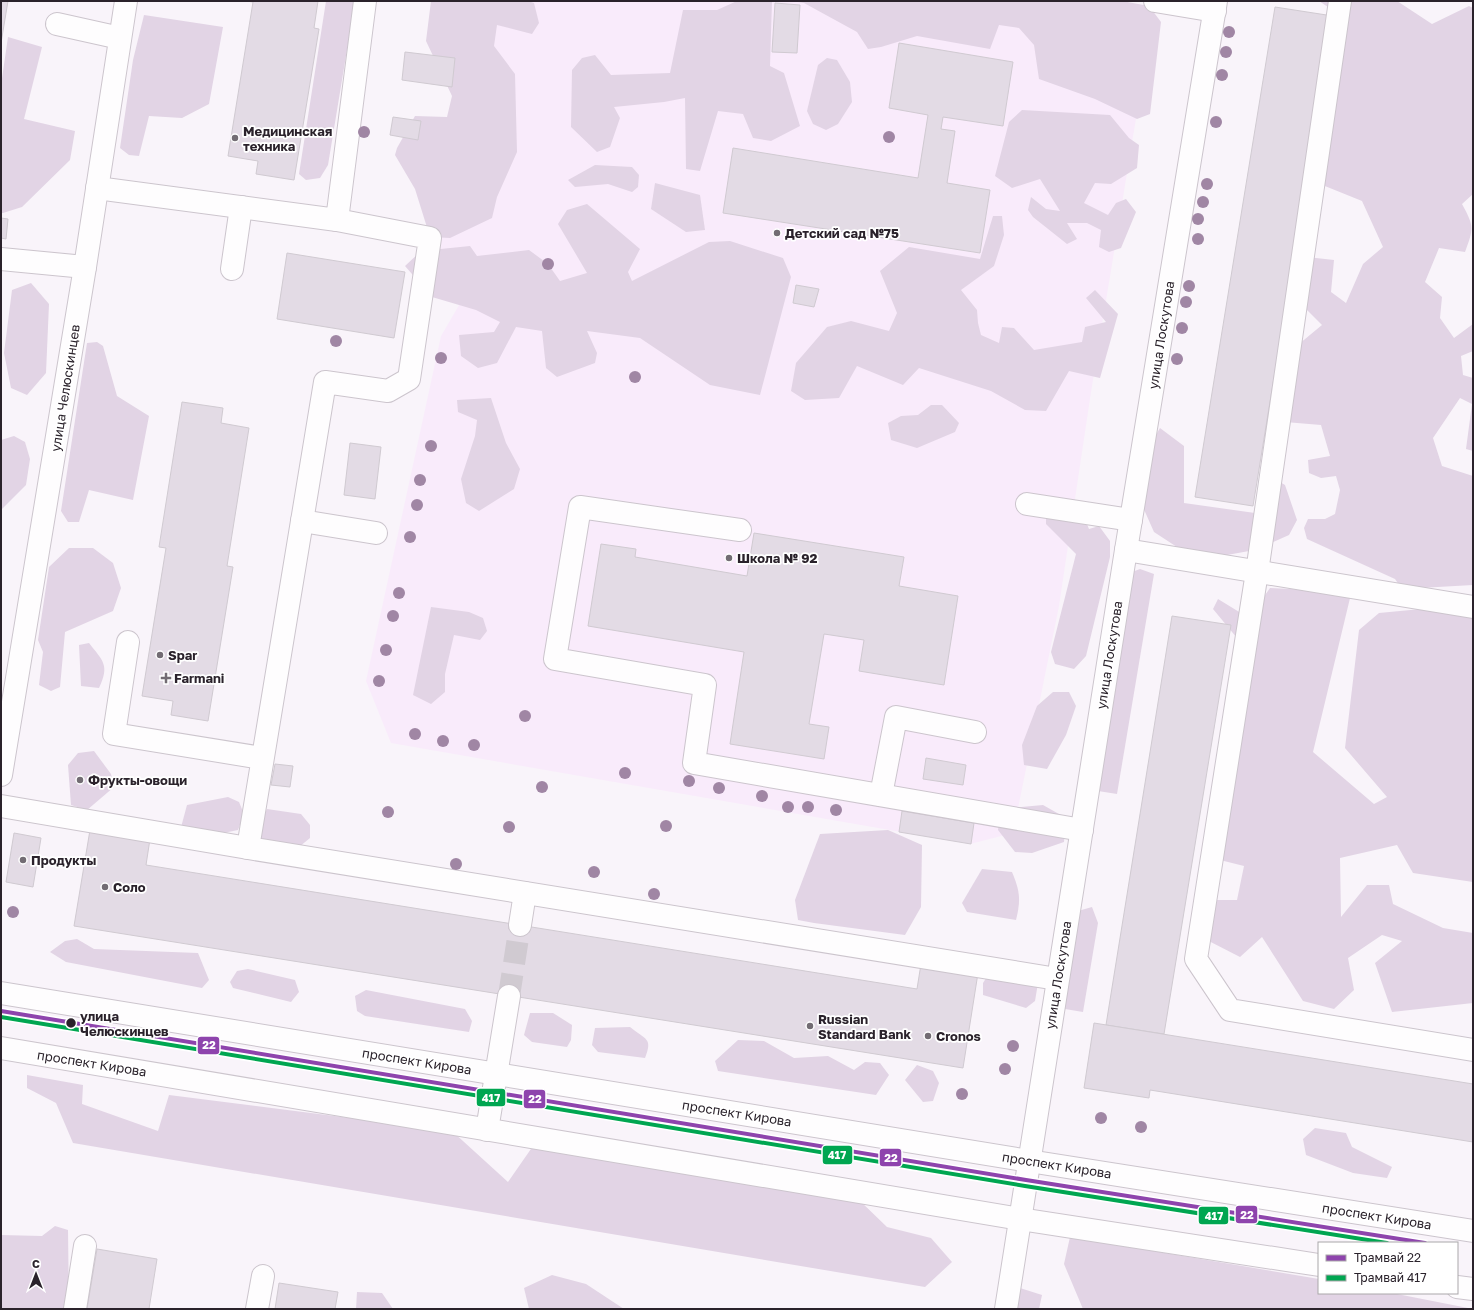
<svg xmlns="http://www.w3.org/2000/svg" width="1474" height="1310" viewBox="0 0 1474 1310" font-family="'Golos Text',sans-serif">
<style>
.built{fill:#f9ebfb}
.green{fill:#e2d4e5}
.building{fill:#e3dbe5;stroke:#d0cad1}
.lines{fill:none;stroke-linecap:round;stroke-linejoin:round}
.minor-tunnel{stroke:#d0cad1;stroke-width:22;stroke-dasharray:22 11;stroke-linecap:butt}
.minor-casing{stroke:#ccc5cd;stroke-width:24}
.minor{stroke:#fefdfe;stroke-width:22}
.tram-1-casing{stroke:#fff;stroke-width:7}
.tram-2-casing{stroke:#fff;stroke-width:7}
.tram-1{stroke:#8e44ad;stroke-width:4}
.tram-2{stroke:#00a651;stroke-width:4}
.tree{fill:#a086a4}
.poi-dot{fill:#726c73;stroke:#fff;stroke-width:1.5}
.stop-dot{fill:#2a222b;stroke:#fff;stroke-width:1.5}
.labels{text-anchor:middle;stroke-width:3.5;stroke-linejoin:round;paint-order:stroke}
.poi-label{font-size:13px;font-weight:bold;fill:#2a222b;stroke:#fff;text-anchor:start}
.street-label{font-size:13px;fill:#2a222b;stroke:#fff}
.stop-label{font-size:13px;font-weight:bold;fill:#2a222b;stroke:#fff;text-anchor:start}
.line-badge{stroke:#fff;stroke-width:1.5}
.badge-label{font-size:11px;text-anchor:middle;font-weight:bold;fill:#fff}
</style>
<rect width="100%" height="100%" fill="#f9f4fa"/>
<path class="built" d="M477,1H1026L1152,21L1091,392L1059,606L1013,833L970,844L391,743L366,681L441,336L465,295L428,286Z"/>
<g class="green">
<path d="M326,1H355L328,165L320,178L306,180L299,174Z"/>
<path d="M431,1H528L534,3L539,23L532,34L497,25L494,46L515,74L517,152L497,197L492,218L450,238L430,237L415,189L395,155L397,148L415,116L447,117L452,96L426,41Z"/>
<path d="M737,1H772L770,66L784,73L800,126L771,141L753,138L743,114L718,111L700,171L686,169L685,98L664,102L614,107L620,118L610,147L597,152L571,127L572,70L582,58L595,55L611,75L670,73L683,10H717Z"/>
<path d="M792,1H1122L1149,6L1161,22L1150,114L1137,119L1095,99L1039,79L1034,45L1019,28L999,25L990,49L917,36L881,47L868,49L857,32L804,3Z"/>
<path d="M1319,1H1397L1432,24L1469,6L1473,8V194L1462,204C1474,226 1474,228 1465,252L1439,248L1425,282L1442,297L1440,318L1454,338L1473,324V351L1461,356L1463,375L1473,378V451L1466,449L1472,404L1460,398L1433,438L1442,466L1473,476V585L1402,589L1395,579L1307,539L1304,528L1308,519H1325L1335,514L1340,490L1336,476L1321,478L1309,473L1308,460L1330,456L1321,425L1285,422L1293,349L1322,325L1292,295L1298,256L1334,260L1331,292L1346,303L1363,264L1383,247L1362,201L1310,180L1337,13Z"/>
<path d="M144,15L223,27L209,104L182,118L149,116L139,156L129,155L120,148L133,60Z"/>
<path d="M8,37L42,47L24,119L75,131L70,160L22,207L3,213H1V85Z"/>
<path d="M827,58L837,60L850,82L852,102L838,124L826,130L813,124L807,111L818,65Z"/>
<path d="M1022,110L1110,115L1129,138L1139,145L1137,168L1111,184L1095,183L1084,203L1108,215L1116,203L1126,199L1136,212L1121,248L1109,252L1099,247L1101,230L1087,223H1067L1077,239L1067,244L1033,217L1028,210L1031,197L1046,209L1060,211L1040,179L1012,188L995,176L1009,122Z"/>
<path d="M595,165L632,167L639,175L638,187L632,192L608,184L575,187L568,180Z"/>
<path d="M655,183L700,195L705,230L686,232L651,209Z"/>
<path d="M587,204L640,249L628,272L632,281L709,242L730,241L783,258L791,277L760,395L710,385L640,338L587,331L597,353L595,363L557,377L546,368L542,331L516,327L497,363L478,368L461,356L459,335L494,332L500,322L476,310L432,297L405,266L421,251L470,246L477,256L529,250L548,264L560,281L587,273L558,224L567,210Z"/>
<path d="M993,216H1002L1004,235L994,266L961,290L977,310L978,323L981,335L999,343L1002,327L1014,328L1034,350L1082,342L1085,327L1106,322L1086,298L1095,290L1118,314L1100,378L1069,371L1046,411L1025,410L991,391L919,368L903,385L857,366L839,398L805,400L791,391L796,363L827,327L851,321L889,331L897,313L880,271L909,247L980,259Z"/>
<path d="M31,283L49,304L46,373L27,395L11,388L4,353L12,290Z"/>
<path d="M97,342L103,346L117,396L149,416L133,500L89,490L79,522H68L61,511L87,343Z"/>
<path d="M491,398L506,443L520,469L514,489L479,511L466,503L461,479L475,436L477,420L458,412L457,400Z"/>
<path d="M931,405H942L959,423L955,432L917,448L891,440L888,423L901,416L918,415Z"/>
<path d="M1160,428L1184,446V503L1255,513L1265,473L1285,485L1297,520L1289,535L1271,543L1260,537L1249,551L1216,557L1180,549L1154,532L1142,505L1147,450Z"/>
<path d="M14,436L25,442L30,459L26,485L1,510V440Z"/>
<path d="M1046,510L1082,512L1089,529L1099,526L1110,541V557L1086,656L1074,669L1055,664L1051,652L1076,554L1046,524Z"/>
<path d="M69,548H93L113,563L121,588L113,611L65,632L60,687L51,691L39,685L43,652L38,640L49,567Z"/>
<path d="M1140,569L1154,574L1117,794L1098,791L1132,572Z"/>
<path d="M1270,588L1332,591L1351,594L1313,752L1374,804L1387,797L1345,748L1359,630L1379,613L1442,607L1452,595H1472L1473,599V882L1413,873L1397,845L1340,858L1341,917L1367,885H1389L1393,904L1443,928L1473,933V1003L1392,1012L1375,963L1402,941L1382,935L1348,958L1354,990L1334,1009L1303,1001L1262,937L1240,957L1201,937L1217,900H1237L1244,866L1216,859L1242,644L1213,609L1218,599L1249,618Z"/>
<path d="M431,607L469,612L483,618L487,631L480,640L454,635L445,674V692L431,704L413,695Z"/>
<path d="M89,643C103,661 110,665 99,688L81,686L79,645Z"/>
<path d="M1053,692H1069L1076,706L1066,735L1047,769L1024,765L1022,745L1037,706Z"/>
<path d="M94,751L111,774L114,787L87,810L71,805L68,765L78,753Z"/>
<path d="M228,797L239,802L244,814L238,830L204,837L180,831L187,805Z"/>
<path d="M1043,805L1066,818L1064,842L1032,853L1015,852L998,830L1001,809Z"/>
<path d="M267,809L301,814L310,825V838L299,847L262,841L256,831Z"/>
<path d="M888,830L922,845L921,907L905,935L814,923L798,920L795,900L820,834Z"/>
<path d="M982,869L1012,872C1020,891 1021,900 1016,920L967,912L962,903Z"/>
<path d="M1092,907L1098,923L1083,1012L1065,1009L1078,911Z"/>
<path d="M77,939L94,949L198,953L209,980L202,988L66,962L50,952L65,941Z"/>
<path d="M248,969L295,980L299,992L291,1002L233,988L230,982L237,971Z"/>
<path d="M990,972L1038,983L1035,1001L1026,1008L983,995V983Z"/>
<path d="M366,990L465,1009L472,1021L469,1032L365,1016L357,1011L355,996Z"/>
<path d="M530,1013H553L572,1025L571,1040L567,1047L532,1042L524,1035Z"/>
<path d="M630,1027C646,1040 653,1038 645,1058L598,1052L592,1045L595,1028Z"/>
<path d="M738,1040L764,1041L794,1058L828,1056L854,1070L865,1062L880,1063L889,1075L876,1095L718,1071L715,1061Z"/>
<path d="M917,1065L933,1071L939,1083L933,1101L923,1102L905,1080Z"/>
<path d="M27,1075L83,1085L82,1104L158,1131L169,1095L452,1131L508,1182L533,1146L857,1198L887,1227L931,1238L952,1262L925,1287L73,1143L56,1103L27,1088Z"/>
<path d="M1315,1128L1346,1133L1352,1147L1392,1167L1387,1178L1353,1173L1306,1155L1303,1139Z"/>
<path d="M55,1226L68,1230L69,1309H1V1235L42,1236Z"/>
<path d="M1070,1237L1319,1279V1293H1392L1473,1309H1083L1064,1264Z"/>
<path d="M552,1275L586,1284L624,1309H529L524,1288Z"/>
<path d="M1020,1288L1042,1295L1039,1309H1016Z"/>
<path d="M357,1292L382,1293L393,1309H356Z"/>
</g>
<g class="building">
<path d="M1,1H8L1,43Z"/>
<path d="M246,1H318L314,28L319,29L294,180L256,174L258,161L228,156L253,2Z"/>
<path d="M775,3L800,5L797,53L772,52Z"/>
<path d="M1275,7L1333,16L1253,506L1195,497Z"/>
<path d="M899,43L1013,62L1003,126L943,117L941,129L955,131L947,183L990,190L980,253L723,213L733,148L918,178L928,115L889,108Z"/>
<path d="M405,52L455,58L452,87L402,80Z"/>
<path d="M393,117L421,121L418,140L390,135Z"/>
<path d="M1,218L8,219L6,239L1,238Z"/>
<path d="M287,253L405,272L394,338L277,319Z"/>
<path d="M796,285L819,289L814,307L793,303Z"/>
<path d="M182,402L223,408L221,423L249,428L227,566L233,567L208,721L171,715L173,701L142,696L166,548L159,547Z"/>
<path d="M350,443L381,447L375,499L344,495Z"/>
<path d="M754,533L904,557L899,586L958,596L944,685L859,671L864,640L824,634L809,724L829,727L824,759L730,744L744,652L588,626L601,544L636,549L635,557L747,576Z"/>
<path d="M1172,616L1231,625L1164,1034L1106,1025Z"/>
<path d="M926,758L966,765L963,785L923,779Z"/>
<path d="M275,764L293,766L290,787L271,785Z"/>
<path d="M902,811L974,823L971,844L899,832Z"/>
<path d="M90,830L150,839L146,865L917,989L921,964L978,973L963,1068L74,926Z"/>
<path d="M14,833L41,838L33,887L6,882Z"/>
<path d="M1094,1023L1473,1084V1142L1150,1090L1149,1098L1084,1088Z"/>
<path d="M97,1249L157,1259L149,1309H87Z"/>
<path d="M279,1283L338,1292L335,1309H275Z"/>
</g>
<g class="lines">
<path class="minor-tunnel" d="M509,996L520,925"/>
<defs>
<g id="minor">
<path d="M1155,1L1215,11"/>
<path d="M1340,1L1257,572L1196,959L1230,1010L1473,1050"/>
<path d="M57,24L120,38"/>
<path d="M97,188L337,220L365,1"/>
<path d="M337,220L430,238L409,379L388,391L325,382L248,848L1057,979"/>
<path d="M1,259L85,267"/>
<path d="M232,269L241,207"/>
<path d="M1027,504L1131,520"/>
<path d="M302,521L376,533"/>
<path d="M740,530L580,507L555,659L705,685L694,763L1082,830"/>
<path d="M1126,550L1473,607"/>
<path d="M128,642L114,734L262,758"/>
<path d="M1,775L85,267L126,1"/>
<path d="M881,795L896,717L975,732"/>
<path d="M1,806L248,848"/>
<path d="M520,925L525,893"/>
<path d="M1,993L1029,1161L1473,1231"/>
<path d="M1,1048L1020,1219L1319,1265"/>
<path d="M487,1130L509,996"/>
<path d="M1457,1287L1473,1289"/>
<path d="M75,1309L85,1246"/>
<path d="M257,1309L263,1276"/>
<path d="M1006,1309L1126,550L1216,1"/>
</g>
</defs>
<use href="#minor" class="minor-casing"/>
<use href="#minor" class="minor"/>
<defs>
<path id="tram-1" d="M1,1011L1026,1180L1425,1243"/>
<path id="tram-2" d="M1,1017L1025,1186L1387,1243"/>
</defs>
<use href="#tram-1" class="tram-1-casing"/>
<use href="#tram-2" class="tram-2-casing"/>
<use href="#tram-1" class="tram-1"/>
<use href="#tram-2" class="tram-2"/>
</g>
<g class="tree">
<circle cx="1229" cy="32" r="6"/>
<circle cx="1226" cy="52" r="6"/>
<circle cx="1222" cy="75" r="6"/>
<circle cx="1216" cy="122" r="6"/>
<circle cx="364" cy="132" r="6"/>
<circle cx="889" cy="137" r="6"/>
<circle cx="1207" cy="184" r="6"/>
<circle cx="1203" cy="202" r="6"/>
<circle cx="1198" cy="219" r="6"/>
<circle cx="1198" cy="239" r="6"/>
<circle cx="548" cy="264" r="6"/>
<circle cx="1189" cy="286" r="6"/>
<circle cx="1186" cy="302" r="6"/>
<circle cx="1182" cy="328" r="6"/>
<circle cx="336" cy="341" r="6"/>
<circle cx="441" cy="358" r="6"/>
<circle cx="1177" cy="359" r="6"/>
<circle cx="635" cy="377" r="6"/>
<circle cx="431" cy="446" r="6"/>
<circle cx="420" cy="480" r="6"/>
<circle cx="417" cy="505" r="6"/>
<circle cx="410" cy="537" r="6"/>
<circle cx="399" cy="593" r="6"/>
<circle cx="393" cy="616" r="6"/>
<circle cx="386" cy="650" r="6"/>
<circle cx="379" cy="681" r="6"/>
<circle cx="525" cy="716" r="6"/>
<circle cx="415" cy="734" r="6"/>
<circle cx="443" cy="741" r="6"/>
<circle cx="474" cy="745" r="6"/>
<circle cx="625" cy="773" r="6"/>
<circle cx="689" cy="781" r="6"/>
<circle cx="542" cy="787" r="6"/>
<circle cx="719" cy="788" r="6"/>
<circle cx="762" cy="796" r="6"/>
<circle cx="788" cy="807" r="6"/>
<circle cx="808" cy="807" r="6"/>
<circle cx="836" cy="810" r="6"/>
<circle cx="388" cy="812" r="6"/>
<circle cx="666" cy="826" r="6"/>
<circle cx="509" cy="827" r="6"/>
<circle cx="456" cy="864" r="6"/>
<circle cx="594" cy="872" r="6"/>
<circle cx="654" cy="894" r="6"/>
<circle cx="13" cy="912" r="6"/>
<circle cx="1013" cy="1046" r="6"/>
<circle cx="1005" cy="1069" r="6"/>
<circle cx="962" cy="1094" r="6"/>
<circle cx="1101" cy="1118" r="6"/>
<circle cx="1141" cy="1127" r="6"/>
</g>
<g class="poi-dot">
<circle cx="235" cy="138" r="4"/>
<circle cx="777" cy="233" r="4"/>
<circle cx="729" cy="558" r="4"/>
<circle cx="160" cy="655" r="4"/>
<path d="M164 672h4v4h4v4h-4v4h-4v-4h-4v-4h4z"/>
<circle cx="80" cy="780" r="4"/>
<circle cx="23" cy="860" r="4"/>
<circle cx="105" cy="887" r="4"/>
<circle cx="810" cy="1026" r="4"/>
<circle cx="928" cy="1036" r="4"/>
</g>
<circle class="stop-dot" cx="71" cy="1023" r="5.5"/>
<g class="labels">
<g class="poi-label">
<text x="243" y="136">Медицинская<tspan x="243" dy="15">техника</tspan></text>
<text x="785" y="238">Детский сад №75</text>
<text x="737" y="563">Школа № 92</text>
<text x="168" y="660">Spar</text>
<text x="174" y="683">Farmani</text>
<text x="88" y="785">Фрукты-овощи</text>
<text x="31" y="865">Продукты</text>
<text x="113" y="892">Соло</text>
<text x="818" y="1024">Russian<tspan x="818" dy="15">Standard Bank</tspan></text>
<text x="936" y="1041">Cronos</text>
</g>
<g class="street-label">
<text transform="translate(1161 335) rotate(-81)" y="5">улица Лоскутова</text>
<text transform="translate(65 388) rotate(-81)" y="5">улица Челюскинцев</text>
<text transform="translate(1109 655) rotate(-81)" y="5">улица Лоскутова</text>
<text transform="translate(1058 975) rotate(-81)" y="5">улица Лоскутова</text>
<text transform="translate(417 1061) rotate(9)" y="5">проспект Кирова</text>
<text transform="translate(92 1063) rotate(9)" y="5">проспект Кирова</text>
<text transform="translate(737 1113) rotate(9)" y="5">проспект Кирова</text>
<text transform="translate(1057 1165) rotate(9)" y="5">проспект Кирова</text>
<text transform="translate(1377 1216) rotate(9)" y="5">проспект Кирова</text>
</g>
<g class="stop-label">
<text x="80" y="1021">улица<tspan x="80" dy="15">Челюскинцев</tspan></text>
</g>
</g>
<g class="line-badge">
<rect x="197" y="1036" width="23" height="19" rx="4" fill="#8e44ad"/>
<rect x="476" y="1088" width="30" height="19" rx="4" fill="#00a651"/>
<rect x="523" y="1089" width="23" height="20" rx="4" fill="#8e44ad"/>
<rect x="822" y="1145" width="31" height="20" rx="4" fill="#00a651"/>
<rect x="879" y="1148" width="23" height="19" rx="4" fill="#8e44ad"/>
<rect x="1235" y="1205" width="23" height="19" rx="4" fill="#8e44ad"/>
<rect x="1198" y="1206" width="31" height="19" rx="4" fill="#00a651"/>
</g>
<g class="badge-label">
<text x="209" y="1049">22</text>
<text x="491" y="1102">417</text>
<text x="535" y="1103">22</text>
<text x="837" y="1159">417</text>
<text x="891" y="1162">22</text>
<text x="1247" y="1219">22</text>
<text x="1214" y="1220">417</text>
</g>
<rect width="1474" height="1310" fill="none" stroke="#2a222b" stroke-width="4"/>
<rect x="1318" y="1242" width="140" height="52" fill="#ffffff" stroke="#aaa7aa"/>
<rect x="1326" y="1255" width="20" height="6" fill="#8e44ad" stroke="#aaa7aa"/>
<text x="1354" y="1262" font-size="12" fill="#2a222b">Трамвай 22</text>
<rect x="1326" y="1275" width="20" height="6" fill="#00a651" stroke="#aaa7aa"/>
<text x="1354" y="1282" font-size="12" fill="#2a222b">Трамвай 417</text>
<g transform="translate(36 1274)" stroke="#ffffff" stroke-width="3" paint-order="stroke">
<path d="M0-3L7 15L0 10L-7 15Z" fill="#2a222b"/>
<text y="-6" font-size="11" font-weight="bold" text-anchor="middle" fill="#2a222b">С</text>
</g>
</svg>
